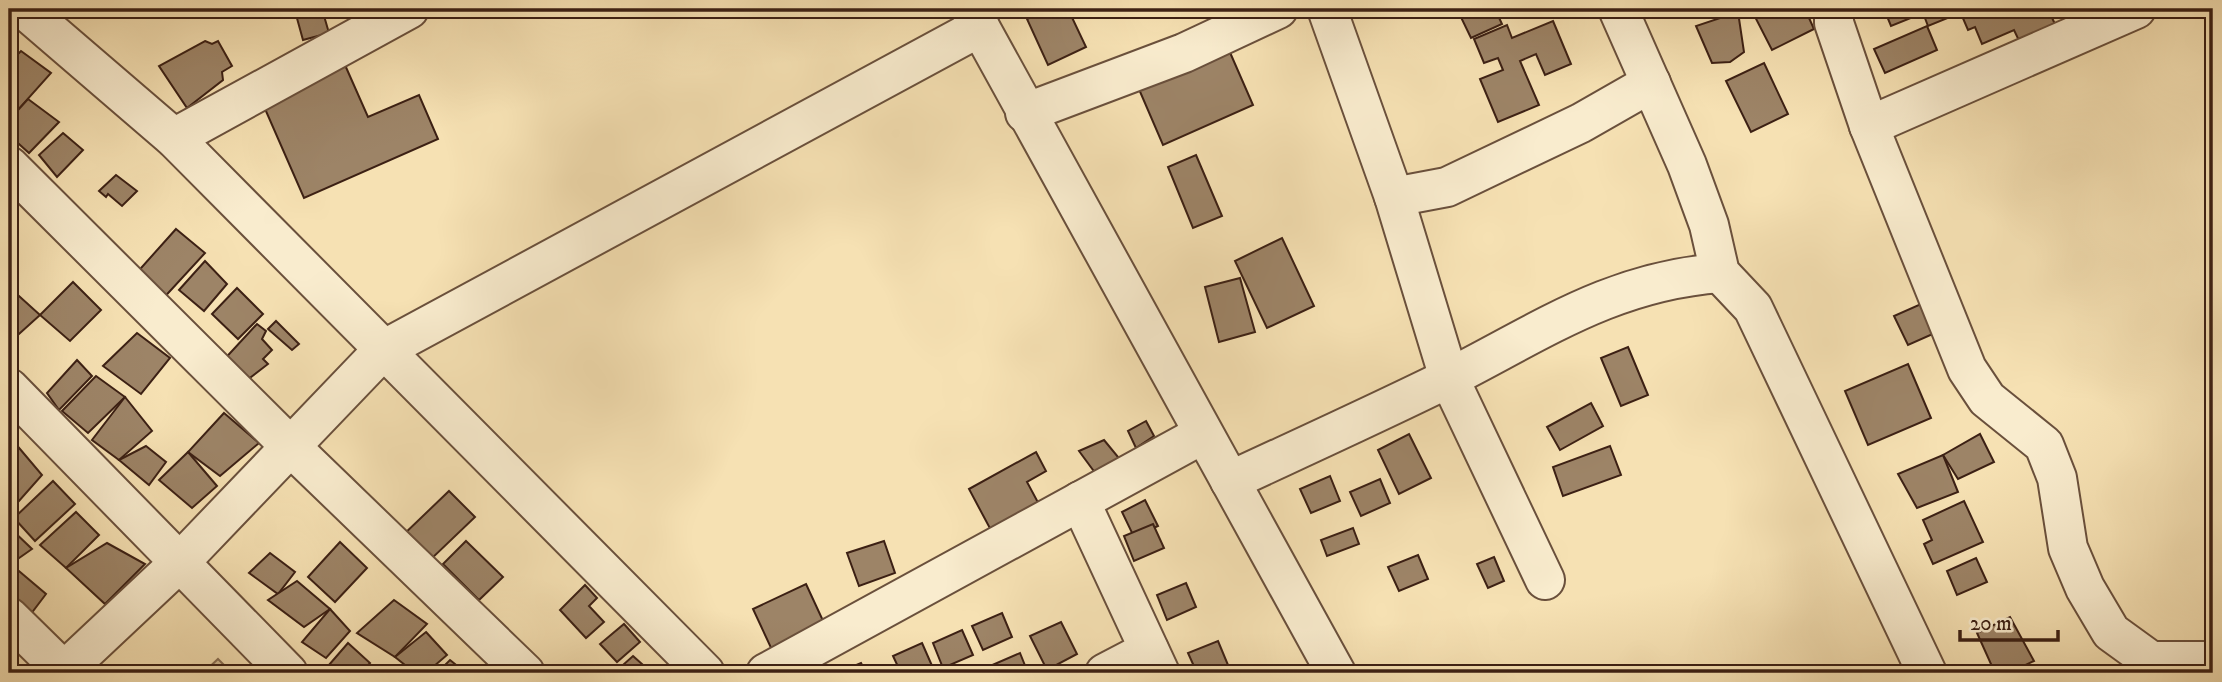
<svg xmlns="http://www.w3.org/2000/svg" width="2222" height="682" viewBox="0 0 2222 682" font-family="'IM FELL DW Pica',serif">
<style>
.green{fill:#d6c098;stroke:#897056;stroke-width:2}
.building{fill:#9d8467;stroke:#3c2014;stroke-width:2}
.lines{fill:none;stroke-linecap:round;stroke-linejoin:round}
.minor-casing{stroke:#6a503c;stroke-width:42}
.minor{stroke:#f9ecce;stroke-width:38}
</style>
<rect width="100%" height="100%" fill="#f6e1b3"/>
<filter id="stains"><feTurbulence type="fractalNoise" baseFrequency=".00286" numOctaves="4"/><feColorMatrix values="0 0 0 0 .2 0 0 0 0 .09 0 0 0 0 .02 0 0 0 .5 -.17"/></filter>
<radialGradient id="worn" r=".72"><stop offset=".6" stop-color="#630" stop-opacity="0"/><stop offset="1" stop-color="#630" stop-opacity=".3"/></radialGradient>
<path class="green" d="M218,659L232,673H203Z"/>
<g class="building">
<path d="M129,9H146L132,15Z"/>
<path d="M303,9H322L329,33L303,40L295,11Z"/>
<path d="M1049,9H1068L1086,47L1048,65L1027,19Z"/>
<path d="M1457,9H1495L1502,24L1471,38Z"/>
<path d="M1751,9H1805L1814,29L1772,50Z"/>
<path d="M1884,9H1952L1955,15L1928,26L1923,13L1891,26Z"/>
<path d="M1959,9H2048L2060,35L2024,51L2014,30L1982,44L1975,27L1968,30Z"/>
<path d="M1738,12L1744,52L1730,62L1712,63L1696,26Z"/>
<path d="M1553,21L1571,64L1545,75L1536,54L1520,61L1539,105L1498,122L1480,79L1503,70L1498,58L1484,63L1474,39L1507,25L1512,38Z"/>
<path d="M1927,26L1937,50L1885,73L1874,49Z"/>
<path d="M205,41L212,44L218,41L232,66L222,72L223,80L187,108L159,66Z"/>
<path d="M1225,41L1253,105L1163,145L1135,80Z"/>
<path d="M21,51L51,73L9,120V63Z"/>
<path d="M1764,63L1788,114L1751,132L1726,81Z"/>
<path d="M345,65L368,117L419,95L438,139L304,198L262,102Z"/>
<path d="M28,99L59,122L29,153L9,135V120Z"/>
<path d="M63,133L83,150L57,177L39,155Z"/>
<path d="M1196,155L1222,216L1193,228L1168,167Z"/>
<path d="M116,175L137,191L122,206L108,194L106,197L99,191Z"/>
<path d="M176,229L205,253L159,303L133,277Z"/>
<path d="M1282,238L1314,306L1267,328L1235,261Z"/>
<path d="M205,261L227,284L204,311L179,290Z"/>
<path d="M1240,278L1255,332L1219,342L1205,287Z"/>
<path d="M73,282L101,310L70,341L40,315Z"/>
<path d="M9,287L40,315L9,343Z"/>
<path d="M237,288L263,314L238,339L212,314Z"/>
<path d="M1921,304L1935,333L1908,345L1894,316Z"/>
<path d="M276,321L299,344L292,350L268,329Z"/>
<path d="M257,324L266,331L262,339L272,350L263,359L268,364L242,384L220,364Z"/>
<path d="M137,333L170,358L141,394L103,366Z"/>
<path d="M1628,347L1648,395L1621,406L1601,358Z"/>
<path d="M77,360L92,376L59,410L47,393Z"/>
<path d="M1908,364L1931,418L1868,445L1845,391Z"/>
<path d="M96,376L125,397L88,433L62,411Z"/>
<path d="M125,397L152,431L119,460L92,440Z"/>
<path d="M1591,403L1603,426L1560,450L1547,427Z"/>
<path d="M224,413L259,443L220,476L188,452Z"/>
<path d="M1146,421L1154,436L1136,448L1128,431Z"/>
<path d="M1409,434L1431,478L1399,494L1378,450Z"/>
<path d="M1980,434L1994,462L1958,479L1943,455Z"/>
<path d="M9,436L42,475L11,510L9,508Z"/>
<path d="M1104,440L1123,463L1096,474L1079,451Z"/>
<path d="M146,446L166,462L149,485L119,460Z"/>
<path d="M1610,446L1621,475L1563,496L1553,467Z"/>
<path d="M188,452L217,486L192,508L159,480Z"/>
<path d="M1036,452L1046,471L1027,482L1041,508L993,534L969,489Z"/>
<path d="M1943,455L1958,492L1917,508L1898,474Z"/>
<path d="M1330,476L1340,501L1311,513L1300,489Z"/>
<path d="M1380,479L1390,503L1361,516L1350,492Z"/>
<path d="M53,481L75,504L35,541L14,518Z"/>
<path d="M449,491L475,517L427,563L400,538Z"/>
<path d="M1145,500L1158,526L1134,537L1122,512Z"/>
<path d="M1964,501L1983,542L1933,564L1924,544L1932,540L1923,520Z"/>
<path d="M76,512L99,535L66,568L40,545Z"/>
<path d="M1153,524L1164,548L1134,561L1124,536Z"/>
<path d="M9,527L32,549L9,565Z"/>
<path d="M1353,528L1359,544L1327,556L1321,540Z"/>
<path d="M466,541L503,577L479,600L443,564Z"/>
<path d="M884,541L895,573L859,586L847,553Z"/>
<path d="M340,542L367,568L335,602L308,577Z"/>
<path d="M107,543L145,564L105,604L66,568Z"/>
<path d="M270,553L295,572L278,594L249,573Z"/>
<path d="M1418,555L1428,579L1399,591L1388,567Z"/>
<path d="M1494,557L1504,581L1488,588L1477,564Z"/>
<path d="M1976,558L1987,582L1957,595L1947,571Z"/>
<path d="M13,566L46,594L27,619L9,606V570Z"/>
<path d="M297,581L330,609L304,627L268,600Z"/>
<path d="M1186,583L1196,607L1167,620L1157,595Z"/>
<path d="M806,584L825,625L772,650L753,609Z"/>
<path d="M585,585L597,598L589,606L604,622L586,638L560,610Z"/>
<path d="M394,600L427,624L395,657L357,633Z"/>
<path d="M330,609L350,631L326,658L302,642Z"/>
<path d="M1002,613L1012,637L983,650L972,626Z"/>
<path d="M2010,617L2034,661L2009,673H1995L1977,633Z"/>
<path d="M1061,622L1077,654L1047,670L1030,636Z"/>
<path d="M624,624L640,642L617,662L600,644Z"/>
<path d="M962,630L973,655L943,668L933,643Z"/>
<path d="M426,632L447,655L426,673H415L395,657Z"/>
<path d="M1218,641L1228,665L1209,673H1197L1188,653Z"/>
<path d="M348,643L370,663L361,673H322Z"/>
<path d="M922,643L933,668L921,673H901L893,656Z"/>
<path d="M1020,653L1028,673H994L990,666Z"/>
<path d="M633,656L652,673H614Z"/>
<path d="M450,660L466,673H437Z"/>
<path d="M861,663L866,673H837Z"/>
</g>
<g class="lines">
<defs>
<g id="minor">
<path d="M24,9L174,138L705,673"/>
<path d="M970,9L1336,673"/>
<path d="M1327,9L1394,197L1449,378L1545,580"/>
<path d="M1618,9L1687,165L1709,225L1720,273L1753,308L1927,673"/>
<path d="M1834,9V23L1869,126L1967,369L1987,399L2044,445L2057,478L2068,548L2085,588L2111,632L2151,661H2213"/>
<path d="M1025,113L1184,53L1278,9"/>
<path d="M1869,126L2136,9"/>
<path d="M174,138L409,9"/>
<path d="M9,166L291,447L525,673"/>
<path d="M1394,197L1447,187L1581,123L1651,83"/>
<path d="M9,388L288,673"/>
<path d="M1230,481C1303,447 1378,413 1451,377C1543,330 1613,281 1720,273"/>
<path d="M1080,501L1160,673"/>
<path d="M9,617L66,673"/>
<path d="M64,671L179,563L383,350L980,27"/>
<path d="M766,673L1203,434"/>
<path d="M1105,673L1149,650"/>
</g>
</defs>
<use href="#minor" class="minor-casing"/>
<use href="#minor" class="minor"/>
</g>
<rect width="2222" height="682" fill="none" stroke="#f6e1b3" stroke-width="35"/>
<rect x="10" y="10" width="2201" height="661" fill="none" stroke="#3c2014" stroke-width="3.5"/>
<rect x="18" y="18" width="2187" height="647" fill="none" stroke="#3c2014" stroke-width="2"/>
<path d="M1960 630v10h98v-10" fill="none" stroke="#3c2014" stroke-width="3.5"/>
<text x="1970" y="630" font-size="21" fill="#3c2014" stroke="#f9ecce" stroke-width="5" paint-order="stroke">20 m</text>
<rect width="100%" height="100%" filter="url(#stains)"/>
<rect width="100%" height="100%" fill="url(#worn)"/>
</svg>
